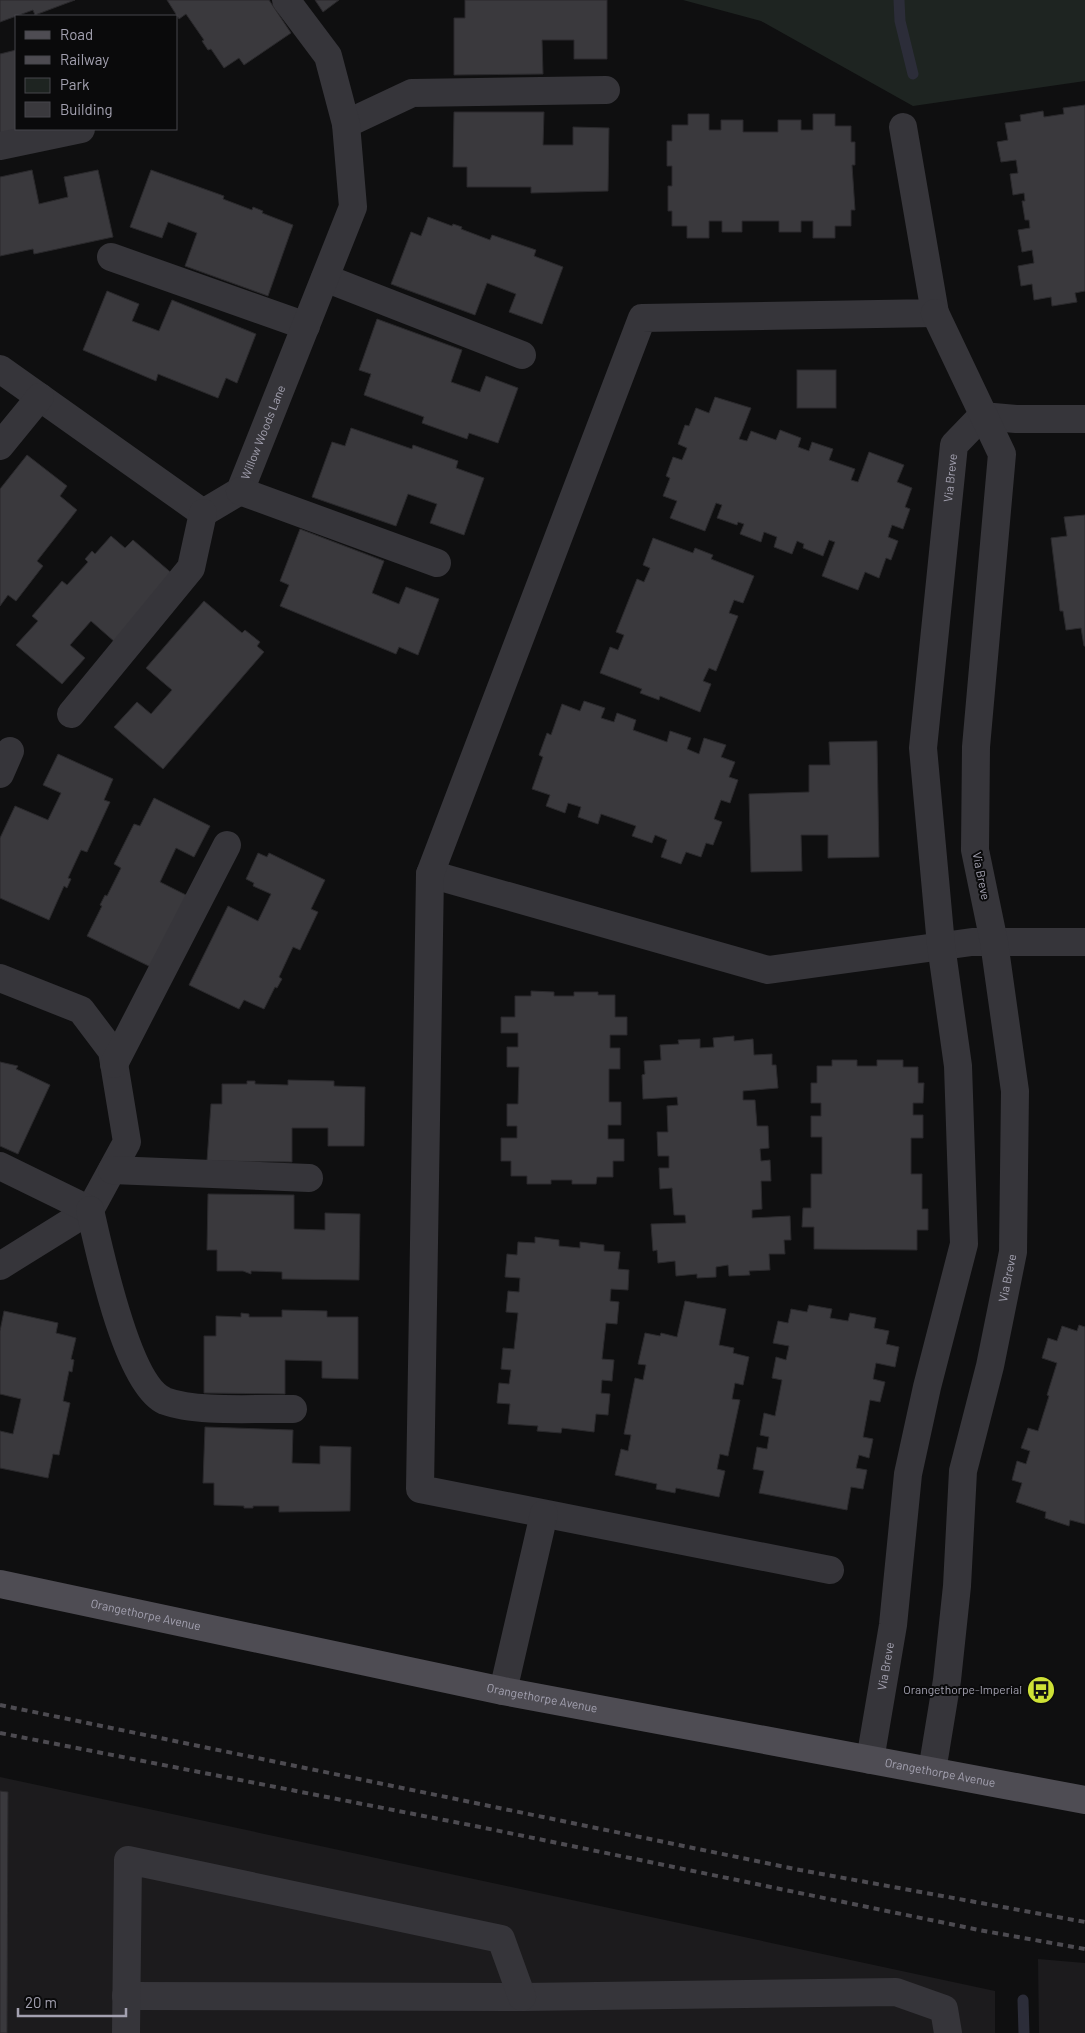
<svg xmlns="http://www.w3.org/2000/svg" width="1085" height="2033" viewBox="0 0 1085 2033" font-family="Barlow,sans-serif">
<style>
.built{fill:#1c1b1d}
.green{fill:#1e2421}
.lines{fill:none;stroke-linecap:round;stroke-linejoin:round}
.stream{stroke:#2c2d39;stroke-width:11}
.building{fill:#3a393d;stroke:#2a292c}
.minor{stroke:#36353a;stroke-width:28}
.major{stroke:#4e4c53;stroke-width:28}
.rail{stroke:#4d4b51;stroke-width:4;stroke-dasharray:6 5;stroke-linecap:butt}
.labels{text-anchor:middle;stroke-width:4;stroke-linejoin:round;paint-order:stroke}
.street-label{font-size:12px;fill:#a3a1b0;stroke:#0a0a0b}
.poi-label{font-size:12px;fill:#a3a1b0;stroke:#0a0a0b;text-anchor:end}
</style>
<rect width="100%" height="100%" fill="#0f0f10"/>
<g class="built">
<path d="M0,1777L995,1991V2033H0Z"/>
<path d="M1038,1959L1085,1963V2033H1039Z"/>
</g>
<path class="green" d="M683,0H1085V81L913,106L761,21Z"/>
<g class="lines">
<g class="stream">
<path d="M899,0L900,21L913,74"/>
<path d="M1023,2000L1024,2033"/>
</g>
</g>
<g class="building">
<path d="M0,0H75L35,15L33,10L0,22Z"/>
<path d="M167,0H269L291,33L244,65L239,58L224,68L211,49L208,50L202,41L204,40L186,14L179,19Z"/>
<path d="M315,0H339L323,12Z"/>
<path d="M465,0H607V59H574V40H542L543,74L454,75V18H465Z"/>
<path d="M16,50V129L0,137V54Z"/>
<path d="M1085,105V291L1075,293L1077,302L1052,306L1051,297L1034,300L1032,284L1021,286L1018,266L1034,263L1032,250L1022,252L1018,230L1030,228L1029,220H1025L1022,201H1025L1024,193L1013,195L1010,174L1018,173L1016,160L1001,162L997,142L1008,140L1005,123L1021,121L1020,115L1043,111L1044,117L1064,114L1063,108Z"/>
<path d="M454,112H544L543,145H573V127L609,128L608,191L531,193V187H467V167H453Z"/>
<path d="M688,114H709V130H721V120H743V132H778V120H801V130H813V114H835V126H851V142H855V165H852L855,210H851V226H835V238H813V221H801V232H779V221H742V232H722V221H709V238H687V226H672V211H668V186H672V166H667V141H672V125H688Z"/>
<path d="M32,170L39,204L68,197L64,177L98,170L113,237L34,254L33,249L0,256V177Z"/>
<path d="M151,170L224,196L223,199L252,210L253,207L263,211L262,213L293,225L268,296L185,266L197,233L168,222L162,238L130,227Z"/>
<path d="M428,217L452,226L453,224L462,227L461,229L490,240L492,235L536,250L534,256L563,267L542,324L509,312L516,294L487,283L475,315L391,284L411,232L421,236Z"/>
<path d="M107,291L139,304L132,321L159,331L172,300L256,334L237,383L226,378L218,398L158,374L156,381L83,350Z"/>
<path d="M377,319L462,350L451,382L480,392L486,376L518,388L498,443L469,433L467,439L422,423L424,417L364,395L371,374L359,370Z"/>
<rect x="797" y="370" width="39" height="38"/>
<path d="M715,397L751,408L739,439L747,441L751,431L776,440L780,430L801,438L798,447L809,451L812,442L833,449L829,460L855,469L851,480L858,482L869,452L904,465L897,482L912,488L905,507L910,509L903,529L892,525L888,537L898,541L891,560L886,558L879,578L865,572L858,590L822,576L835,542L829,540L823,556L803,548L804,544L797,541L792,554L774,547L777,537L764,532L761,542L740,534L744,524L738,522L737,525L717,518L722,505L716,503L705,531L670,518L677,501L663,496L670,478L666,476L673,457L682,460L687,448L678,444L685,425L689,426L696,408L709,413Z"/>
<path d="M351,428L412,449L413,445L458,461L456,468L484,478L464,535L430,523L437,504L408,494L396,526L312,497L332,442L345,446Z"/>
<path d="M27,455L67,486L60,496L77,510L37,561L43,566L16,601L8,595L0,606V489Z"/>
<path d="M1085,515V646H1084L1081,628L1066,630L1063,611H1060L1051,538L1067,536L1064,517Z"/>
<path d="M300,529L384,561L372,593L399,604L406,587L439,599L418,655L399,647L396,654L280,606L289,585L280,581Z"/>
<path d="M111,536L125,548L133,540L175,576L116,643L91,621L70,645L85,658L62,684L16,645L38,621L32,616L62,581L67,585L88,562L85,559L92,551L95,554Z"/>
<path d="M653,538L693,553L695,548L713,555L711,559L754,576L743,603L734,600L729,613L738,616L716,671L709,668L703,681L711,684L700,712L660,696L659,700L640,693L642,689L600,673L610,647L618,650L624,635L616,632L637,579L644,582L650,568L643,565Z"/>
<path d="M204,601L242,633L245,630L260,642L257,646L264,652L163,769L114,727L137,702L151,714L172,690L146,668Z"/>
<path d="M584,701L605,708L601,718L614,722L617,713L636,720L633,730L667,742L670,731L691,738L687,749L699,754L704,738L726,745L721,757L735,762L729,777L738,780L730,803L721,800L714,819L722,822L713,845L706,843L701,857L686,852L681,864L661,857L667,840L655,835L652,843L632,836L636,826L601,814L598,824L578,817L581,807L568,803L565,813L546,806L550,795L532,789L543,757L539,755L547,733L551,735L562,704L580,711Z"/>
<path d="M877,741L879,857L828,858V835H801L802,871L751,872L749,794L809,792V765H830L829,742Z"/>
<path d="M58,754L113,779L104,800L110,802L87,852L81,850L68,878L71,879L67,888L64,886L49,920L0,898V838L15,806L48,820L61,793L43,785Z"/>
<path d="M154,798L210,826L194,857L176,848L160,882L192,898L157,970L87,936L102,906L100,905L105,895L107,896L121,868L114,864L134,824L140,826Z"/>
<path d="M258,853L267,857L269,853L325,880L311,909L318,912L300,950L293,947L279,977L282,979L277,988L275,987L264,1009L244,1000L239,1009L189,985L228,906L258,921L271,894L253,886L254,883L246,879Z"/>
<path d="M531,991L554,992V996H574V992H598V995H615V1017H627V1035H610V1048H620V1069H609V1102H621V1125H608V1139H624V1161H613V1177H597L596,1184H572V1180H551V1184H527V1176H511V1161H501V1138H517V1126H507V1104H518L519,1067H507V1047H518V1033H501V1017H515V996H531Z"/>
<path d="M734,1036V1041L753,1039L754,1055L772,1054V1065H776L778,1088L743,1091V1100H755L757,1126H768L769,1148L760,1149L761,1161L770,1160L771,1181H761L762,1209L752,1210V1218L790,1216L791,1240H784L785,1254H769L770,1270L749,1271L750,1275L729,1276L728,1265L716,1267V1277L697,1278V1274L676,1276L675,1261L658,1263L657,1250L653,1251L651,1224L686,1223L685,1215H674L672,1188L660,1189L659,1168H669V1156H658L657,1132H668L667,1106L678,1105L677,1097L643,1099L642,1075L645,1074L644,1061L661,1060L660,1045L679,1044L678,1040L700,1039V1048L714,1047L713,1038Z"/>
<path d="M832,1060H857V1066H877V1060H903V1067H918V1083H924L923,1103H913V1115H923V1138H911V1174H922V1209H928V1230H917V1250L814,1249V1227H802L803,1208H811V1174H822V1137H811V1116H821V1103H811V1083H817V1066H832Z"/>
<path d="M0,1062L18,1066L16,1069L50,1085L18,1154L0,1146Z"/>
<path d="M288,1080L334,1081V1086L365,1087L364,1146H328V1128H292V1162L207,1161L211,1104H222V1084H247V1081H255V1084L288,1085Z"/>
<path d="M208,1194L294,1195V1229L325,1230V1213L360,1214L359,1280L282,1279V1272L251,1271V1274L243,1271H217V1250H207Z"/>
<path d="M535,1237L559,1240V1246L580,1248V1242L604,1245V1251L620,1252L618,1269L629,1270L628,1290L611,1289L610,1301L619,1302L617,1324L606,1323L602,1359L614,1360L612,1381L602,1380L601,1393L610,1394L608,1415L596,1414L594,1432L562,1428L561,1433L537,1431L538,1426L508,1424L510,1404L497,1403L499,1383L509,1384L511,1370L501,1369L503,1348L514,1349L518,1313L506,1312L508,1291L519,1292L520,1278L505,1277L507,1254L517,1255L518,1242L535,1243Z"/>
<path d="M685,1301L726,1309L719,1345L734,1348L733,1353L749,1357L743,1385L735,1383L732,1399L740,1400L728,1456L720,1454L717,1469L725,1471L719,1497L676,1488L675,1493L656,1489L657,1484L615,1475L621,1449L628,1451L631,1435L624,1434L635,1378L643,1380L646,1365L638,1364L645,1333L660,1336L661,1333L677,1337Z"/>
<path d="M809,1305L832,1309L830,1318L848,1321L850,1313L876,1318L874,1328L889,1331L886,1344L899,1347L895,1367L876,1363L873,1379L885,1382L880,1402L870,1400L863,1437L873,1439L869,1458L859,1455L856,1468L867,1470L863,1489L851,1487L847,1510L759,1493L764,1471L753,1469L757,1447L767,1449L769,1437L760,1435L764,1413L775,1416L782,1380L772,1378L776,1357L786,1360L789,1346L773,1343L778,1321L788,1323L791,1309L807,1312Z"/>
<path d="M282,1310L327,1311V1317H358V1379L322,1378V1361L285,1360V1394L204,1393V1336H216V1316L241,1317V1313L249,1314V1317H282Z"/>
<path d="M4,1311L58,1323L56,1333L76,1338L71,1359L74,1360L72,1372L69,1371L63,1401L70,1403L59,1455L53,1454L48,1478L0,1468V1431L13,1434L21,1399L0,1394V1331Z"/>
<path d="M1079,1325L1085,1327V1524L1070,1520L1069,1526L1045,1518L1046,1512L1016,1502L1022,1483L1012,1480L1017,1461L1026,1464L1030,1451L1021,1448L1028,1428L1038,1431L1049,1396L1047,1395L1057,1363L1042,1358L1048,1338L1057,1341L1062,1326L1077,1331Z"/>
<path d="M205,1427L293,1430L292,1463L320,1464V1446L351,1447L350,1511L279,1512V1506H253V1508H244V1506L214,1505V1483H203Z"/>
<path d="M0,1791L8,1792L7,2033H0Z"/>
</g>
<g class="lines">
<g class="minor">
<path d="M346,124L412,93L606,90"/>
<path d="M0,146L81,129"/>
<path d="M111,257L306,326"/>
<path d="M325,278L522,355"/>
<path id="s1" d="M0,369L203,513L240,491L353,207L346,124L328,56L286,0"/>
<path d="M982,416L1016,419H1085"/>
<path d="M0,446L40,397"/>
<path d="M240,491L437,563"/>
<path d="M71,714L191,568L203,513"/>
<path d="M0,774L10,751"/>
<path d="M430,874L768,970L972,942H1085"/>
<path d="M0,978L81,1010L112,1051L127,1142L90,1210L0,1266"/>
<path d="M114,1064L227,845"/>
<path d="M0,1166L90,1210"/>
<path d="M112,1170L309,1178"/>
<path d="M90,1210C99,1249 127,1385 165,1401C197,1413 258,1408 293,1409"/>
<path d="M830,1570L420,1489L430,874L642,318L935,313L903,127"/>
<path d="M503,1691L544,1514"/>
<path id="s2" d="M870,1760L893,1625L908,1474L927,1387L964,1244L958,1066L941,945L923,748L954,445L982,416"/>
<path id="s3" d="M932,1771L947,1680L957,1586L963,1471L990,1366L1013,1252L1015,1091L994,942L975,850L976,747L1002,454L935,313"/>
<path d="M126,1996L522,1997L896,1992L944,2009L948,2033"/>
<path d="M126,2033L128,1860L501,1939L522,1997"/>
</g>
<path class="major" id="s4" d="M0,1584L503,1691L1085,1800"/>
<g class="rail">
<path d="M0,1705L800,1870L1085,1922"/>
<path d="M0,1733L480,1827L979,1930L1085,1949"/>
</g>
</g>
<defs>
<symbol id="bus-disc" viewBox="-11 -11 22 22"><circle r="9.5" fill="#cee136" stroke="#0a0a0b"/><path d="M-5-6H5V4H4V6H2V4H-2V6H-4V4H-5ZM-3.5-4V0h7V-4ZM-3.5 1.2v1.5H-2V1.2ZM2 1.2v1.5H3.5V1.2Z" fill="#111"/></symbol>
</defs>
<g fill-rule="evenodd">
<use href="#bus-disc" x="1025" y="1674" width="32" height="32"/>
</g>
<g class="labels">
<g class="street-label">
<text dy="4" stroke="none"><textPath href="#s1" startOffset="355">Willow Woods Lane</textPath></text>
<text dy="4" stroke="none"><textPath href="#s2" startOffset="1295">Via Breve</textPath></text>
<text transform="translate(981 876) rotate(79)" y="4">Via Breve</text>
<text dy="4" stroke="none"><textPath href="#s3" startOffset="500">Via Breve</textPath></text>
<text dy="4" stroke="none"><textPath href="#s4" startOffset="149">Orangethorpe Avenue</textPath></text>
<text dy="4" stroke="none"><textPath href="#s2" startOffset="95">Via Breve</textPath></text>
<text dy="4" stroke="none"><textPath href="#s4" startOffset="554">Orangethorpe Avenue</textPath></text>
<text dy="4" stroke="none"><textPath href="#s4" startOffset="959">Orangethorpe Avenue</textPath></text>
</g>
<g class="poi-label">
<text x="1022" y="1694">Orangethorpe-Imperial</text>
</g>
</g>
<rect x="15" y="15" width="162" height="115" fill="#0a0a0b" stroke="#47464d"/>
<rect x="25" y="31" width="25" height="8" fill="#4e4c53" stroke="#47464d"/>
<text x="60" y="40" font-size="15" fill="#a3a1b0">Road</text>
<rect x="25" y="56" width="25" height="8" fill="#4d4b51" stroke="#47464d"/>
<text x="60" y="65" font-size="15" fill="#a3a1b0">Railway</text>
<rect x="25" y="78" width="25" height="15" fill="#1e2421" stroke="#47464d"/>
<text x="60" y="90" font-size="15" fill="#a3a1b0">Park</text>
<rect x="25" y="102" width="25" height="15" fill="#3a393d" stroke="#47464d"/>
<text x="60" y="115" font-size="15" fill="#a3a1b0">Building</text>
<path d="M18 2008v8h108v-8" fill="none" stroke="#a3a1b0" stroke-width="2.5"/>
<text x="25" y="2008" font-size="15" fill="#a3a1b0" stroke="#0a0a0b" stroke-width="4" paint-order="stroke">20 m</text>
</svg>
